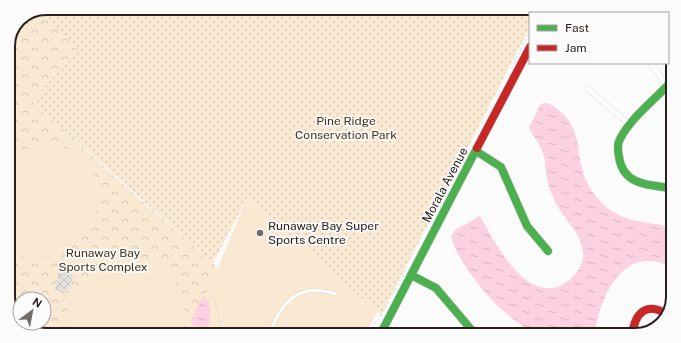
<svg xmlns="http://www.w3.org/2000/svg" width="681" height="343" viewBox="0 0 681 343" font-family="'Public Sans',sans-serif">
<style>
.grass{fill:url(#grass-dots)}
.park{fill:url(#park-crowns)}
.garden{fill:#f9e8d2}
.water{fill:url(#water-ripples)}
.building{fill:url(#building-cross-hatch)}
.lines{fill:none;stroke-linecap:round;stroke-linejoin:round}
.lane-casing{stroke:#dad5d3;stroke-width:4}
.street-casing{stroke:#dad5d3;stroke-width:6}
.fast-casing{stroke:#dad5d3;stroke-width:9}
.jam-casing{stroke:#dad5d3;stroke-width:9}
.path{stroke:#d6d6d6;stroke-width:1;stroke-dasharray:2 3;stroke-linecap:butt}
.lane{stroke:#fefefe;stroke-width:3}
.street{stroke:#fefefe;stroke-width:5.5}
.fast{stroke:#4caf50;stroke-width:8}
.jam{stroke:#c62828;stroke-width:8}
.poi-dot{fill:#726d6b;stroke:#fbfbfb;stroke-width:1.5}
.labels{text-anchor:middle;stroke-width:3.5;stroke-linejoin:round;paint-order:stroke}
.park-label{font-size:12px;fill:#433115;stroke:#fbfbfb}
.street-label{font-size:12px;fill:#29201d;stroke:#fbfbfb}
.poi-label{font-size:12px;fill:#29201d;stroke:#fbfbfb;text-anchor:start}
.rim{fill:none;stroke:#29201d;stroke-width:2}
</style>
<defs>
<pattern id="grass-dots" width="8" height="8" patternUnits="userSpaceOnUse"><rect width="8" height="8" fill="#f9e8d2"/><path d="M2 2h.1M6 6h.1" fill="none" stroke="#d5c7b4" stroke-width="1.8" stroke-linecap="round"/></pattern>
<pattern id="park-crowns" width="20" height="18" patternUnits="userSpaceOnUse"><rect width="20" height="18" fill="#f9e8d2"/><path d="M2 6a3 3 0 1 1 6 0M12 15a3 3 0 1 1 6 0" fill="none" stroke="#d5c7b4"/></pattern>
<pattern id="water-ripples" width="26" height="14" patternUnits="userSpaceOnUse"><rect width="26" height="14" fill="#fcd2e2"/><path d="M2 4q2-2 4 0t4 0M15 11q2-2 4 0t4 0" fill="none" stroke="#d8b4c1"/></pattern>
<pattern id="building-cross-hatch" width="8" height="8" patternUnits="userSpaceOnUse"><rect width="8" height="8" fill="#e5e1df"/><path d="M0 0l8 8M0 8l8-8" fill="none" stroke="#c4c1bf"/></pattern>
</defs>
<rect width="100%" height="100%" fill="#fbfbfb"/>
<path class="grass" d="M46,8L538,11L537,13H530V27L381,315L247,198L213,263L32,101L78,49L37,12Z"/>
<path class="park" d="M37,12L78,49L32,101C61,126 87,152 115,177C149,208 185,237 218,268L247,198L377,312L366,333L30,331L20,323H44V299H20V323L15,318L8,299V44L19,19Z"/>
<g class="garden">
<path d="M52,144C131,162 100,256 37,258C27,258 16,256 8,250V161C24,149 32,145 52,144Z"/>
<path d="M247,198L377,312L366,333L186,332L218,269Z"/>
<path d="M92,247L100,256L87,269L79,261Z"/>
<path d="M135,256C140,257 145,258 150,260C171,268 186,292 183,315C182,320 178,327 176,332L69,331C68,325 67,319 67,313C68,291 98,261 119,257C124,256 130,256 135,256Z"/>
<path d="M8,259C13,274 14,285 8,300Z"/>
</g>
<g class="water">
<path d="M544,103C551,103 555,107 560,111C582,131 576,151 584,175C589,187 595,197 605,206C624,223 647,221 670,227V267C625,242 598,298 595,335L532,334C522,325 511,318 501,309C485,295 455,257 451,236L455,230L480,216C495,243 529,310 568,281C576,275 584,264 583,253C582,233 564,220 556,203C552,196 549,188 547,180C545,171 546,160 542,151C539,142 532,136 529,127L540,105Z"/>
<path d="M203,296C214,300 211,325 205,332C197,332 193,328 191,320Z"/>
</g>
<path class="building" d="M59,270L73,273L70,290L62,289V292L55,290Z"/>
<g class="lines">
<defs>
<g id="lane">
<path d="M271,330L277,333"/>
<path d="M240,332L252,331L262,333"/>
<path d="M263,333L271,330C284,298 301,283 336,294"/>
</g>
<g id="street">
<path d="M651,63L667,86"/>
<path d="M587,88L630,125"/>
</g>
<g id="fast">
<path d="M547,13L548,11"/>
<path d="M476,151L501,167L527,226L548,251"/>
<path d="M671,188C648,185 623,185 619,157C618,152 617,144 620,139C630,119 652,102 667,86L672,83"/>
<path d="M411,275L436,288L475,334"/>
<path d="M381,333L477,148"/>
</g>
<g id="jam">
<path d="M477,148L530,47"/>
<path d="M632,335C635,312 647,301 668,315"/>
</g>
</defs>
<use href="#lane" class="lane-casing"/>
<use href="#street" class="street-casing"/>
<use href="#fast" class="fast-casing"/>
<use href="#jam" class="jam-casing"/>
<g class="path">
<path d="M514,63L530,31"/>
<path d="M206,283L213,295L223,332"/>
<path d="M56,309L65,298V291"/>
<path d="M370,333L375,323L380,318L407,268"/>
</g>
<use href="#lane" class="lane"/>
<use href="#street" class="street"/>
<use href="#fast" class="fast"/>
<use href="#jam" class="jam"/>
</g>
<circle class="poi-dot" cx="260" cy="233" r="4"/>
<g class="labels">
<g class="park-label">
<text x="346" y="125">Pine Ridge<tspan x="346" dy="14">Conservation Park</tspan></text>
<text x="103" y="257">Runaway Bay<tspan x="103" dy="14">Sports Complex</tspan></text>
</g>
<g class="street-label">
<text transform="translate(445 185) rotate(-62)" y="4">Morala Avenue</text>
</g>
<g class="poi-label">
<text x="268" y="230">Runaway Bay Super<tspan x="268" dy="14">Sports Centre</tspan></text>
</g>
</g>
<path d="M0 0H681V343H0ZM46 15H635A31 31 0 0 1 666 46V297A31 31 0 0 1 635 328H46A31 31 0 0 1 15 297V46A31 31 0 0 1 46 15Z" fill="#fbfbfb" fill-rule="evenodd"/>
<path class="rim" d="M46 15H635A31 31 0 0 1 666 46V297A31 31 0 0 1 635 328H46A31 31 0 0 1 15 297V46A31 31 0 0 1 46 15Z"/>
<rect x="529" y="12" width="140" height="52" fill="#fbfbfb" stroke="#a7a3a2"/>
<rect x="537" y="25" width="20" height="6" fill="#4caf50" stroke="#a7a3a2"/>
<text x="565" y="32" font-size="12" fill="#29201d">Fast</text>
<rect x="537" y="45" width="20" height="6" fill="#c62828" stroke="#a7a3a2"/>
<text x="565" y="52" font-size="12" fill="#29201d">Jam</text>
<g transform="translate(32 311) rotate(32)"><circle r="19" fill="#fbfbfb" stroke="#a7a3a2"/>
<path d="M0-3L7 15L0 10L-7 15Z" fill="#726d6b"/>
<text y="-6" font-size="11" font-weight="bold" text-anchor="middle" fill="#29201d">N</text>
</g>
</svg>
